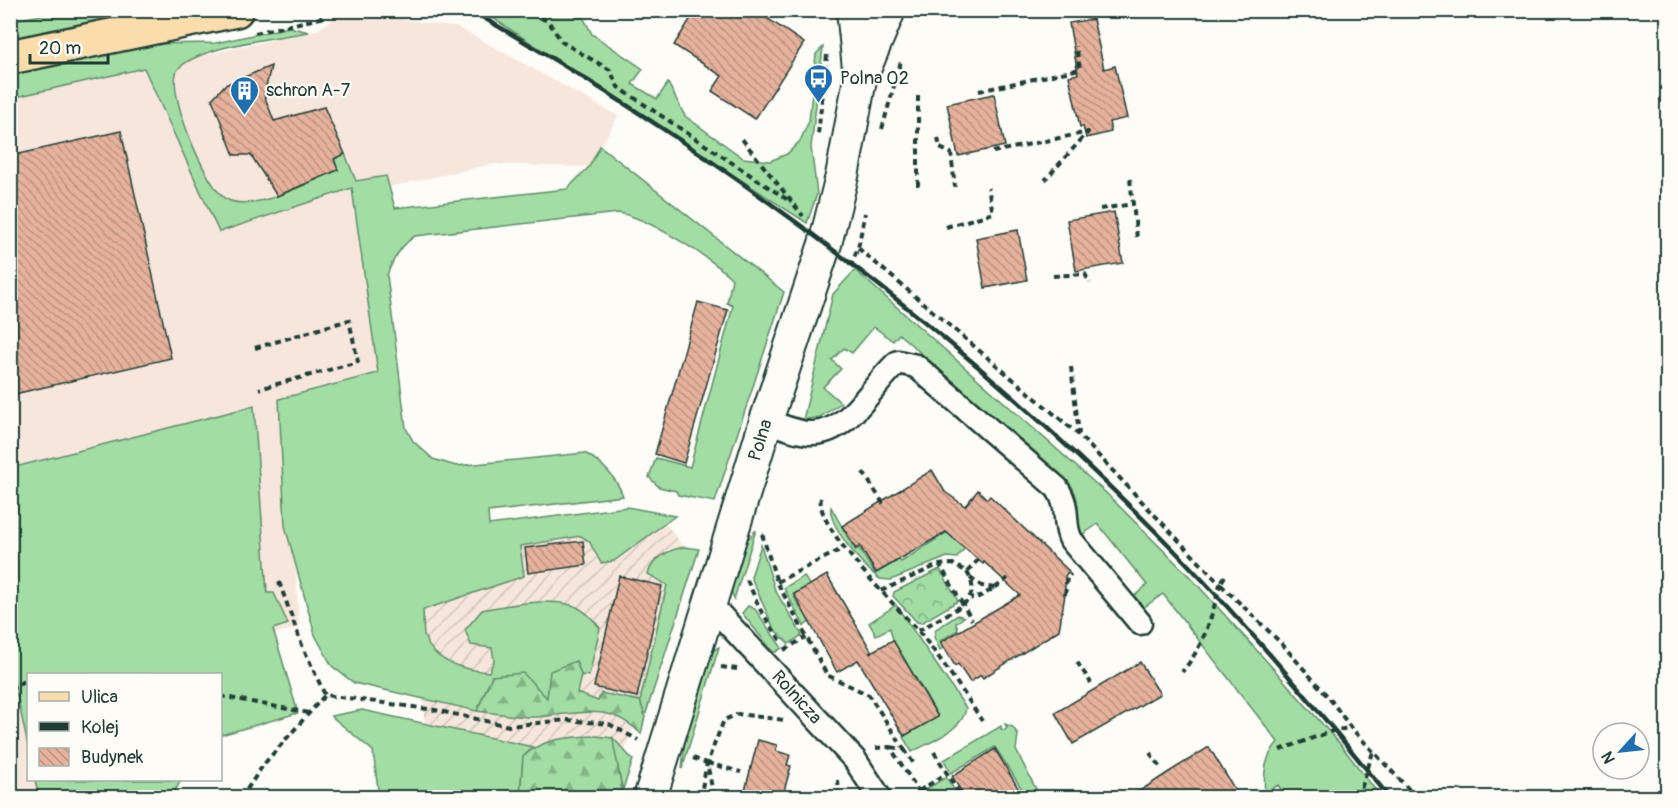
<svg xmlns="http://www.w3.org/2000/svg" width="1678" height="808" viewBox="0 0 1678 808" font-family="Pangolin,sans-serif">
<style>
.built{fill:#f6e6dc}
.industrial{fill:url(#industrial-furrows)}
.grass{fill:#a2dda3;stroke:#608d6c;stroke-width:1.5}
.forest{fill:url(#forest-firs);stroke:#608d6c;stroke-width:1.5}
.park{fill:url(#park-crowns);stroke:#608d6c;stroke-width:1.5}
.building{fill:url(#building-back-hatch);stroke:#1f3d34;stroke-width:1.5}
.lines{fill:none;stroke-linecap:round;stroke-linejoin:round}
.street-casing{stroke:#1f3d34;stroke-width:27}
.secondary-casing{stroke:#1f3d34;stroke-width:36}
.primary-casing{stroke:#1f3d34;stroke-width:38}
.path{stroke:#1f3d34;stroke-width:4;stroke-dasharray:6 4.5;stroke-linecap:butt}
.street{stroke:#fdfcf7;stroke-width:22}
.secondary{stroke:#fdfcf7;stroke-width:32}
.primary{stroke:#fbddab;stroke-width:33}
.rail{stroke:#1f3d34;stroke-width:4.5}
.labels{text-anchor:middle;stroke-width:4.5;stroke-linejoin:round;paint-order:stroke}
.poi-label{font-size:18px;fill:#1f3d34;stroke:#fdfcf7;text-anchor:start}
.street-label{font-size:18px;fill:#1f3d34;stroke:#fdfcf7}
</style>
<defs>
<pattern id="industrial-furrows" width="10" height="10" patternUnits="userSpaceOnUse" patternTransform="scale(1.5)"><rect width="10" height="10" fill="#f6e6dc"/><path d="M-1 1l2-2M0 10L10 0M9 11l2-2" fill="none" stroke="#d2c6bd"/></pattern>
<pattern id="forest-firs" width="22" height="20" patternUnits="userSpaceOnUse" patternTransform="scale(1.5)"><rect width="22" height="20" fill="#a2dda3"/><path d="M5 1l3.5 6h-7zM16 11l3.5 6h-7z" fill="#83b486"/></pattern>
<pattern id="park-crowns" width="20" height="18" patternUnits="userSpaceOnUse" patternTransform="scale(1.5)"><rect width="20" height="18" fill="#a2dda3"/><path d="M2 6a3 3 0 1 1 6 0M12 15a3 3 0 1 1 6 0" fill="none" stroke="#83b486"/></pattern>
<pattern id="building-back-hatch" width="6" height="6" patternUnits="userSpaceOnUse" patternTransform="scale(1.5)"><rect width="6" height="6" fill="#e7b29c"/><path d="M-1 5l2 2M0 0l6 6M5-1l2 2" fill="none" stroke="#bb9280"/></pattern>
</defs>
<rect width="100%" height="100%" fill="#fdfcf7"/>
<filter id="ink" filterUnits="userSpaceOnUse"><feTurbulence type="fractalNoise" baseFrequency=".0167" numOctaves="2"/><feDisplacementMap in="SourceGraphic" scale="12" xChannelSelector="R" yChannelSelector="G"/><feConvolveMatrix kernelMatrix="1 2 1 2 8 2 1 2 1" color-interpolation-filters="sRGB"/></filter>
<g filter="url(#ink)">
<path class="built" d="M347,11L459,28L618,116L589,167L493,164L357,194L383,376L286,401L299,628L90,674H28V780H40L44,798L10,797V98L317,30Z"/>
<path class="industrial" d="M664,521L690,556L610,797H428L416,550Z"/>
<g class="grass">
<path d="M61,11H154L11,39L10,21Z"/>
<path d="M482,11H580L592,34L643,69L632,84L657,99L668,83L685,116L743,158L770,161L787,154L800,141L809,121L816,54L823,47L811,147L817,194L807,223Z"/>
<path d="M289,27L309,32C276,38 201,46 179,68C162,85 207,189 226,199C254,214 311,181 338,170L334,159L345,154L356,181L386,176L395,208L567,189L589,167L600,146L784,292L715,502L678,495L676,491L659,487L649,477L656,458L690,467L733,306L727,303L732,279C713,259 645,216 618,213L415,236C401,245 393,259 387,275L406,428L413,441L433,459L456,466L585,453C602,463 616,477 623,496L488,512L489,525L627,507L675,516L614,561L601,563L589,541L581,536L520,546L524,576L423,610C424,618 422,631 425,638C435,664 466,670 489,672L494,661L492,648L471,645L465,630L482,610C508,605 545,598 571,605C583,608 593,619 600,628L589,676L581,675L576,661L547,699L492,676L477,711L354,683L332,666L315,635L285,526L279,399L378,373L352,188L219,232L144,68L11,98L10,73L134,45L137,48L150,44L216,43Z"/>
<path d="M855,270L1105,492L1193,580L1271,666L1340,744L1381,797H1286L1278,785L1265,793C1263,773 1265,757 1278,742L1163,594L1143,608L1133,597L1147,585L1098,524L1082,535C1074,518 1083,501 1070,484L899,334L893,341L874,327L852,353L844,348L832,360L841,369L823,387L841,403L820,417L803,420L833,294Z"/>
<path d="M254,406L267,593H274L288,624L273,629L298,713L221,735L220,674H28V746L11,667V468Z"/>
<path d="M831,507L855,550L859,548L875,574L899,560L901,562L949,531L964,549L957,558L947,557L891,580L880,579C865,570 827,524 831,507Z"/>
<path d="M756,530L734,599L730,588L740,548Z"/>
<path d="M761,545L775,590L802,635L789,644L774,629L751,577Z"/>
<path d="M685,547L699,549L645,716L640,701L667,585L648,574C652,558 670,549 685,547Z"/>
<path d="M804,576L809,585L793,595L800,608L806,605L814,619L804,626L784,588Z"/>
<path d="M896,605L966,708C964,730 930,742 912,752L903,737L938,716L893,640L890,628L876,635L869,623Z"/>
<path d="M748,606L755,609L782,648L774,653L742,613Z"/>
<path d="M958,615L964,617L956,623L958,630L940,641L943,648L940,650L934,637L936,629Z"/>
<path d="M719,647L682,769L687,718L710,652Z"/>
<path d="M362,710L533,747L523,757L520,797H379L373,751L331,716Z"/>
<path d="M1005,724L1013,727L1018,735L1016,750L1040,797H1027L995,747L951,773L944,760L1001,726V729L1005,730L1007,728Z"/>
<path d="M613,738L633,760L623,789L614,760Z"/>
<path d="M946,777L959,797H927L923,791Z"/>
<path d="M35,780H181L171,798L39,797Z"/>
</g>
<g class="forest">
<path d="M576,661L581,675L577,693L598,701L601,693L640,701L645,716L641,734C607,699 575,716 533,717C515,717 495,713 477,711L492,676L523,673L547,698L550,671Z"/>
<path d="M595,736L613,738C614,755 624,784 621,797H520L523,757C542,738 569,737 595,736Z"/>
</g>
<path class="park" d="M940,569L958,601L921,623L917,622L893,596L894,592Z"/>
<g class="building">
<path d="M696,10H755L804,43L755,119L712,91L722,76L674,45Z"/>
<path d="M1093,19L1104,69L1115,66L1127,118L1109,122L1111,132L1086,138L1083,126L1080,127L1069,76L1078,74L1069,23Z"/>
<path d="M271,66L264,95L274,121L324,107L345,154L334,159L338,170L277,196L251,155H234L212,99L225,85Z"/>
<path d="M994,94L1005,146L958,156L947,104Z"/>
<path d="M121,131L171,358L10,395V156Z"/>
<path d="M1114,212L1123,263L1076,271L1067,220Z"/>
<path d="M1018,230L1027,280L985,288L976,238Z"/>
<path d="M698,302L728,310L684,463L655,454Z"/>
<path d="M932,470L945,492L965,506L978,490L987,499L990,496L1069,571L1065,576V595L1059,630L983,678L981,675L970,682L958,664L955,666L941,642L1020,595L984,562L983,564L946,532L876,573L860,546L856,549L842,526Z"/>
<path d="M583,541L586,565L528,573L525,548Z"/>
<path d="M827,575L872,652L869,653L893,640L938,717L904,736L858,660L837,672L794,594Z"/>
<path d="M619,576L662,586L637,697L594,687Z"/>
<path d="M1140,662L1160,694L1073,744L1055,713Z"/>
<path d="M758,740L777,745L776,751L790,755L787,765L791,766L782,798H743Z"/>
<path d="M1209,747L1240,798H1129L1169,772Z"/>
<path d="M995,749L1024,798H965L952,776Z"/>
</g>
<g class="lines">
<defs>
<g id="street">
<path d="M766,421C780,425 796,433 810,433C849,435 872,384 898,362L916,366L1057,488C1071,509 1062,523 1071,540L1140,623"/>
<path d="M708,602L855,760L880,798"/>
</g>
<g id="secondary">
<path d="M853,10L860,78"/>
<path d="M650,798L766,421L825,244L842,176L860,79L889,10"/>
</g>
<path id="primary" d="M10,57L236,10"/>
</defs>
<use href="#street" class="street-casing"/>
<use href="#secondary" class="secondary-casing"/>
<use href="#primary" class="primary-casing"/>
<g class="path">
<path d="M521,10L548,21L562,42L610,70L618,87L791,202"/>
<path d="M255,33L325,17"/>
<path d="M979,91L1080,69L1076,46"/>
<path d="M918,96V186"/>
<path d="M882,129L901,61"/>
<path d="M818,134L827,55"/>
<path d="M938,138L940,148L951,153L955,187"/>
<path d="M742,139L803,216"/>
<path d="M993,152L1088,132L1045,180"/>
<path d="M1130,179L1137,238"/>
<path d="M1100,209L1133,204"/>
<path d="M946,227L993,213L988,188"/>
<path d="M858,248L1079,435L1220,584C1212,616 1204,646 1182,672"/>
<path d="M850,266L858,248L865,213"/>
<path d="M1053,276L1085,274L1090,283"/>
<path d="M255,348L349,320L358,362L259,389"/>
<path d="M1071,367L1079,434"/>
<path d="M863,472L884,505"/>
<path d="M821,498C814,528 901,610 921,634C943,662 963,691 982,721"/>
<path d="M762,534L777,582L827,675L869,695L904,749L890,747"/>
<path d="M967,572C975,586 974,594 963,605L972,620"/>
<path d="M1225,576L1220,584L1281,643L1330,699L1351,728L1417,798"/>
<path d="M970,578L982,586L995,588L975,599L971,598"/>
<path d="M747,580L761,611L783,644"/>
<path d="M279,582L302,645L325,695"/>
<path d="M777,582L844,548"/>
<path d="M995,588L1009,577"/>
<path d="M881,591L938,565L953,564L967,572L978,560"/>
<path d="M1065,595L1067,577L1071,574"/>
<path d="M918,631L963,605L940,565"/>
<path d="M784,650L806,637"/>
<path d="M1077,662L1091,683"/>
<path d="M721,667L737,669"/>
<path d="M34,674H41"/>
<path d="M10,690L28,678"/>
<path d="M220,696L309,713"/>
<path d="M876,748L890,747L923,798"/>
<path d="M904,749L914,764"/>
<path d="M1280,750L1335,730L1351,728"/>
<path d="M934,752L962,798"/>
<path d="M1150,753L1161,768"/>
<path d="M693,758L707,763L714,798"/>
<path d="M707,763L741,772"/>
<path d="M838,780L839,798"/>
<path d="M919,791L947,773"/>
<path d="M241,798L264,764L325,695L435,710L509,726L566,720L609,724L638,740"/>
<path d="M700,798L707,763L724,720L738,714L784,720"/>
<path d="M1358,798L1373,752"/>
</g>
<use href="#street" class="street"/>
<use href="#secondary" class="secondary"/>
<use href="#primary" class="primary"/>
<path class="rail" d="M470,10C720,153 952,327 1155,531C1239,615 1315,706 1390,798"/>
</g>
</g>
<defs>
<symbol id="bus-pin" viewBox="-11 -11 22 30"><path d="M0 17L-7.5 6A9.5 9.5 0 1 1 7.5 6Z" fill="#1f6fb2" stroke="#fdfcf7"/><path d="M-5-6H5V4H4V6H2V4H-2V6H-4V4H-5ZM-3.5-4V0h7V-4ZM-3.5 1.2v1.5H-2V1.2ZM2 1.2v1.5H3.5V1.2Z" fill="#fff"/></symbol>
<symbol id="building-pin" viewBox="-11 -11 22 30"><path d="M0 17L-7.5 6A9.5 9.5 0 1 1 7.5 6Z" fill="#1f6fb2" stroke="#fdfcf7"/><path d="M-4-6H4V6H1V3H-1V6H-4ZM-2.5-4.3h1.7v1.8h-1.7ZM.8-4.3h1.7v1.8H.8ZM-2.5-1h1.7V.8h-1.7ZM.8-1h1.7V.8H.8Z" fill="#fff"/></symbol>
</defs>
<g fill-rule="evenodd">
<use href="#bus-pin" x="802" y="62" width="33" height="45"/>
<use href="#building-pin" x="228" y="74" width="33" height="45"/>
</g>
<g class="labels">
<g class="poi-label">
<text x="840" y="84">Polna 02</text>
<text x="266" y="96">schron A-7</text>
</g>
<g class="street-label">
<text transform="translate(760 440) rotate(-73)" y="6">Polna</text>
<text transform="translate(797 697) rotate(48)" y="6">Rolnicza</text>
</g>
</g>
<rect width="1678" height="808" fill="none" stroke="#fdfcf7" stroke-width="36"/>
<rect x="18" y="18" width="1642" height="772" fill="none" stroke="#1f3d34" stroke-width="2" filter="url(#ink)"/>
<rect x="27" y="673" width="195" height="108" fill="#fdfcf7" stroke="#a4b0a9" stroke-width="1.5"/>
<rect x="39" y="692" width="30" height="9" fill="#fbddab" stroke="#a4b0a9" stroke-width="1.5"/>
<text x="81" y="703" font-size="18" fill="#1f3d34">Ulica</text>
<rect x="39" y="722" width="30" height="9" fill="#1f3d34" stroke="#a4b0a9" stroke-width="1.5"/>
<text x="81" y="733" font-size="18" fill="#1f3d34">Kolej</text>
<rect x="39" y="748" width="30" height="18" fill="url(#building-back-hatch)" stroke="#a4b0a9" stroke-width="1.5"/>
<text x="81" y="763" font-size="18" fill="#1f3d34">Budynek</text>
<g transform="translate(1621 751) rotate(243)"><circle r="28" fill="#fdfcf7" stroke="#a4b0a9" stroke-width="1.5"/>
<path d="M0-4.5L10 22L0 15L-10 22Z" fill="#1f6fb2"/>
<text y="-9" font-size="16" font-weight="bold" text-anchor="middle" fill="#1f3d34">N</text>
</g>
<path d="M30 54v9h78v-9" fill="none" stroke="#1f3d34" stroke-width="3"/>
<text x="39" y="54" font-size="18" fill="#1f3d34" stroke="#fdfcf7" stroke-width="4.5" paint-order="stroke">20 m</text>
</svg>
